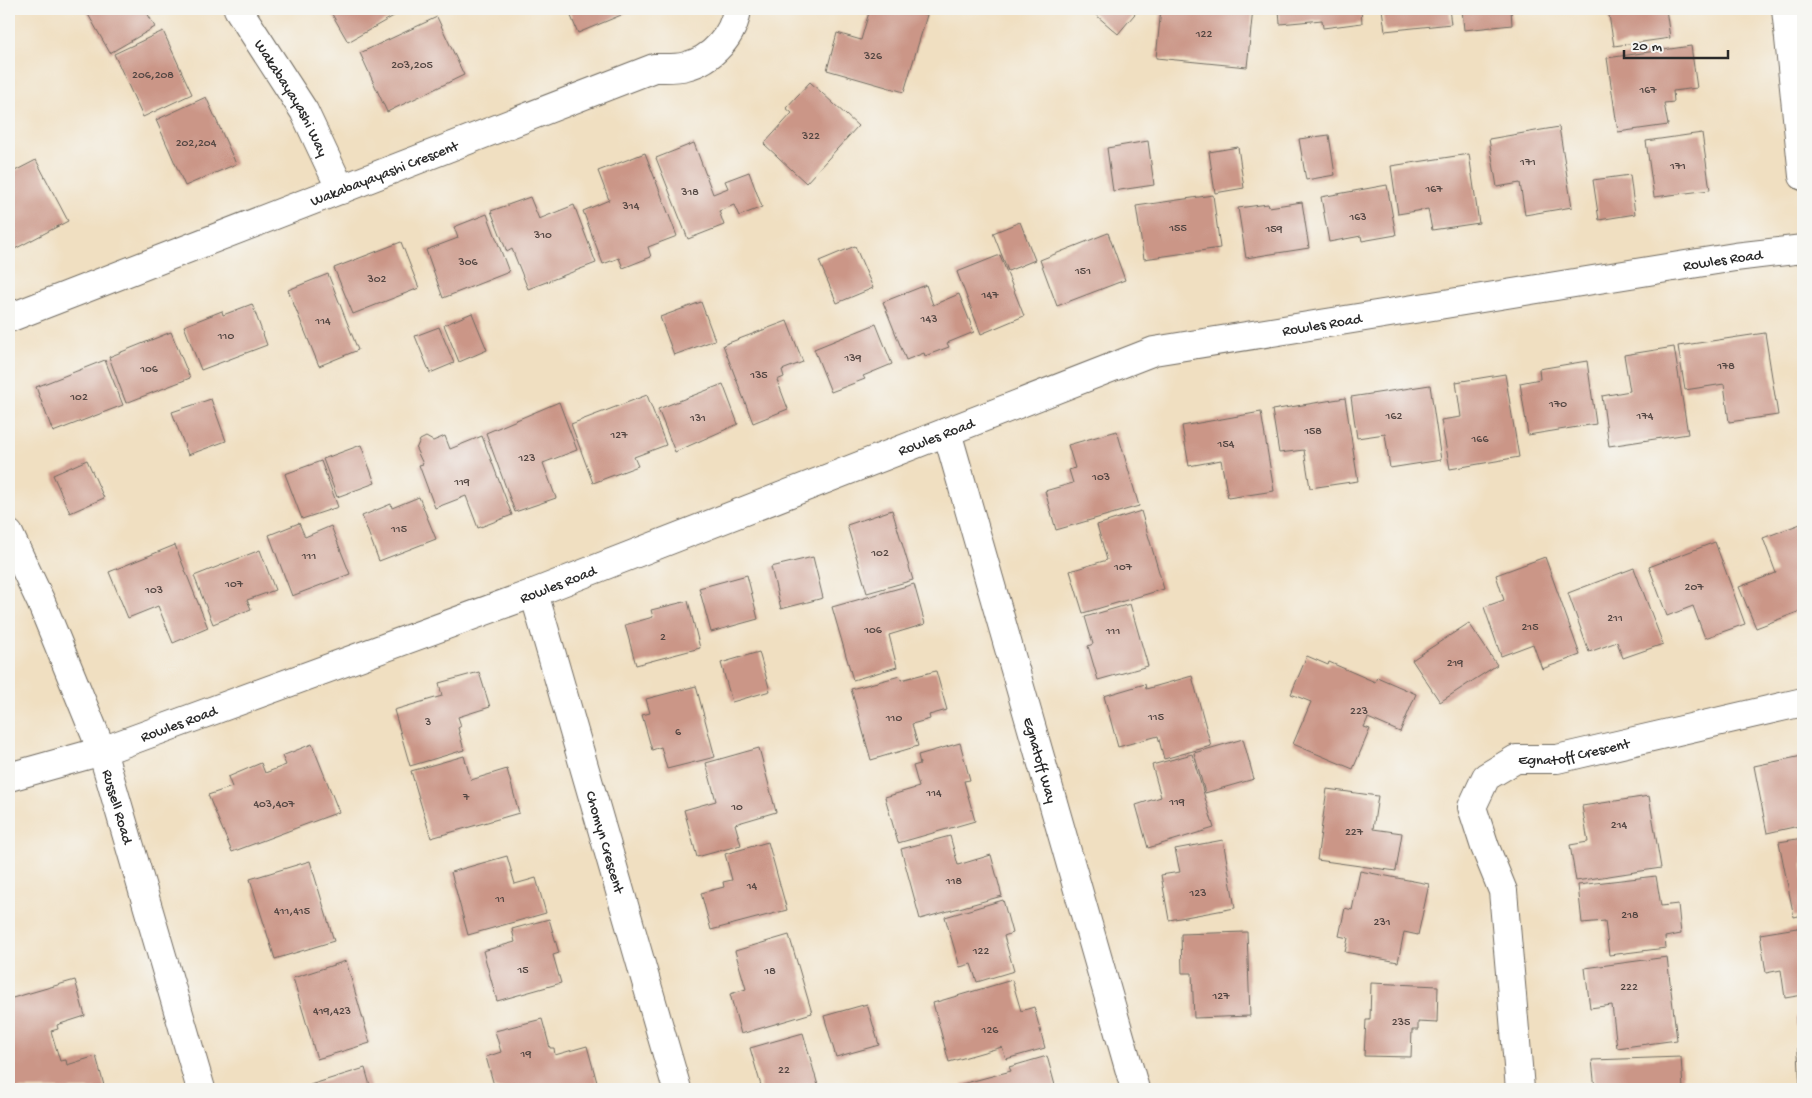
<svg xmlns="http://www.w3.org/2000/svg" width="1812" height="1098" viewBox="0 0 1812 1098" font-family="'Gochi Hand',sans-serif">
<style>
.building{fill:#cb9687}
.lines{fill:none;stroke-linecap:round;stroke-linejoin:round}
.minor-casing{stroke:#706a60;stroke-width:30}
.tertiary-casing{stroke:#706a60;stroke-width:30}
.minor{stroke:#fff;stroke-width:28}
.tertiary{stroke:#fff;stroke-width:28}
.labels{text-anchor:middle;stroke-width:4;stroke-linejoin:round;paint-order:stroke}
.number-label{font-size:12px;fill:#534642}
.street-label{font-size:15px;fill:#2b2b2b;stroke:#f6f6f2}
</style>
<rect width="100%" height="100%" fill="#f6f6f2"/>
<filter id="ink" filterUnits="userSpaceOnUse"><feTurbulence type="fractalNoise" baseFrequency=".02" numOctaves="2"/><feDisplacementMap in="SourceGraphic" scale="10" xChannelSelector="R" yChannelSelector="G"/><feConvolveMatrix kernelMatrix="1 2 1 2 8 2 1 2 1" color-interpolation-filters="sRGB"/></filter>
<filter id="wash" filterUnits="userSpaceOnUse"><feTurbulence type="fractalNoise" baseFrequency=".0096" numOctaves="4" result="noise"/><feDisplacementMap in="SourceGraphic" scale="20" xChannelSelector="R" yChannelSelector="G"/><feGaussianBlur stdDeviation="1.12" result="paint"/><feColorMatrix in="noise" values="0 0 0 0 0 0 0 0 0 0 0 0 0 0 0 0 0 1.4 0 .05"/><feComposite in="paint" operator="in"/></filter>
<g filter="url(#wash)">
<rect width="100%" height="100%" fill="#f0dfc1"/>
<g id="blocks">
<g class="building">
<path d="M85,9H145L155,27L110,53Z"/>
<path d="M329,9H406L348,42Z"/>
<path d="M568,9H624L626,13L578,33Z"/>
<path d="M870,9H905L927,15L904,92L827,70L837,33L861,40Z"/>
<path d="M1089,9H1139L1118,34Z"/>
<path d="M1161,9H1253L1247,67L1156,58Z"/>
<path d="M1279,9H1361L1362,23L1323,28L1322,20L1280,24Z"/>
<path d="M1382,9H1449L1451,24L1385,31Z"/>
<path d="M1462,9H1511L1512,25L1464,30Z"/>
<path d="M1608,9H1666L1670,38L1614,46Z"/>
<path d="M437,17L464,75L387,112L360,53Z"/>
<path d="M163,31L192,94L143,117L114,54Z"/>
<path d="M1691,46L1697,88L1673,91L1674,102L1664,103L1668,125L1618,132L1607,58Z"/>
<path d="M810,82L858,126L806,183L764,144L792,113L786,108Z"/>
<path d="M206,97L236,164L185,186L156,120Z"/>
<path d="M1559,127L1572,207L1525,215L1520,183L1497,187L1489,139Z"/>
<path d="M1702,133L1710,190L1654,197L1646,141Z"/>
<path d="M1329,135L1335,175L1306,180L1299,139Z"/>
<path d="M1148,141L1154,185L1113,191L1107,148Z"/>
<path d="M694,143L713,194L728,188L725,181L749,172L762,207L739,216L734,205L719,211L724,225L688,239L656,158Z"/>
<path d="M1238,147L1244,188L1215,193L1209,152Z"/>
<path d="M645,153L677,236L648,247L651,257L623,268L619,258L603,264L583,211L609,200L598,171Z"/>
<path d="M1469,154L1479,223L1432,230L1428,209L1398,214L1391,166Z"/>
<path d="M36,160L68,221L9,252V174Z"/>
<path d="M1630,175L1635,214L1599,220L1593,180Z"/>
<path d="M1387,185L1396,235L1362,241L1361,236L1329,242L1321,197Z"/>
<path d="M1213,195L1220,248L1144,259L1136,206Z"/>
<path d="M530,197L539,219L574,205L596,263L528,289L512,249L507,252L491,211Z"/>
<path d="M1302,202L1309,248L1246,258L1238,208L1268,204L1269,207Z"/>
<path d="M487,214L509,272L443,298L426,250L458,238L454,227Z"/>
<path d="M1020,222L1035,260L1008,271L993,233Z"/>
<path d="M1108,233L1125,280L1057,306L1040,260Z"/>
<path d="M401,242L419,288L353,314L334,268Z"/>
<path d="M855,246L873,288L837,303L819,261Z"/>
<path d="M1000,255L1024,316L981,334L957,272Z"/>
<path d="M328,274L358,350L319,366L288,290Z"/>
<path d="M926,285L933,305L959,294L974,332L947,343L949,347L925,356L924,353L906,360L883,302Z"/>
<path d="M701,302L715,340L674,355L660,317Z"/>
<path d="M252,304L267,345L201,370L184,326L222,311L223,315Z"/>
<path d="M472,313L487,350L459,362L444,325Z"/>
<path d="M787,321L803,362L782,370L784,377L777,380L788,409L753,423L723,345Z"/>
<path d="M876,324L892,364L863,376L865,379L831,392L814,349Z"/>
<path d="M439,327L454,363L430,373L415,336Z"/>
<path d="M171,332L190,378L126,403L109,357Z"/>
<path d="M1765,333L1778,415L1729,422L1724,384L1685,390L1678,346Z"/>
<path d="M1674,347L1688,434L1609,446L1602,396L1630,391L1624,355Z"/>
<path d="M105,360L123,405L53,432L36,387Z"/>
<path d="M1587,361L1596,424L1528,435L1520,383L1540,379L1539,369Z"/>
<path d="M1505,374L1519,457L1450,469L1441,420L1461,417L1456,382Z"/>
<path d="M723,384L738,424L675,452L658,409Z"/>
<path d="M1430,385L1441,460L1390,468L1385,434L1357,438L1351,397Z"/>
<path d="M647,395L666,445L634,457L638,466L593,483L571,424Z"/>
<path d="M1345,398L1358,481L1310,488L1304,450L1279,453L1272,410Z"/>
<path d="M211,399L226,441L188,455L172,412Z"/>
<path d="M559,402L577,450L543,463L556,498L515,512L486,433Z"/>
<path d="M1261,412L1274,491L1228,498L1221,460L1189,466L1182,426Z"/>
<path d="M1117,431L1139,506L1056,530L1045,491L1073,483L1069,470L1075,468L1068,445Z"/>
<path d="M445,436L450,449L482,436L512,515L478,528L466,496L435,508L419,465L423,464L416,449L420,440L426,437L433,441Z"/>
<path d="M361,445L375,483L337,497L323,459Z"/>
<path d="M87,460L104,498L70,513L53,475Z"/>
<path d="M321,461L338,507L302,519L285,474Z"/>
<path d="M419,497L436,539L379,561L362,516L391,504L392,508Z"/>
<path d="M892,510L913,580L867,593L847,525Z"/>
<path d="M1141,511L1164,589L1083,613L1070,571L1107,560L1097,525Z"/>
<path d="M299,523L305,537L331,526L350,574L292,596L269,535Z"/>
<path d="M1803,523V610L1756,628L1739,587L1776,573L1763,538Z"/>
<path d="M1715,542L1745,624L1705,638L1693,606L1667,616L1649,567Z"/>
<path d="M175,545L208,628L173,643L158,606L128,618L109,572Z"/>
<path d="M260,550L275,590L247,600L251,609L213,624L194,576Z"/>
<path d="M813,557L823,598L781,609L771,567Z"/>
<path d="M1545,557L1580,655L1542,669L1533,644L1501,656L1484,607L1504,600L1496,575Z"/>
<path d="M1634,568L1663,644L1623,658L1617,642L1589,652L1568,593Z"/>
<path d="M747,575L758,619L711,632L699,588Z"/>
<path d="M914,584L925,624L889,635L897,667L853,680L832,607Z"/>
<path d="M688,601L700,648L636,665L625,625L653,617L651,610Z"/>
<path d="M1130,604L1148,666L1098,680L1088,646L1093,644L1085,617Z"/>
<path d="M1469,623L1497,665L1440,702L1412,660Z"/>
<path d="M759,652L770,691L732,702L721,663Z"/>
<path d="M1307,656L1328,665L1329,662L1375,682L1377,677L1416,694L1400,732L1368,718L1364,727L1370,729L1353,769L1293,744L1311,702L1291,694Z"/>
<path d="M936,671L947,710L929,715L930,719L912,724L918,746L871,760L851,689L900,676L901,680Z"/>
<path d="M479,672L490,707L458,717L461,726L458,728L464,750L410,766L394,710L442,696L439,683Z"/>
<path d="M1192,676L1211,746L1164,759L1158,736L1118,747L1104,696L1145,684L1146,689Z"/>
<path d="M696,686L715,757L667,769L661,747L652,750L642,715L650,713L646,699Z"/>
<path d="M1243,739L1254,779L1205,793L1194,753Z"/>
<path d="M960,743L970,780L964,781L975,821L898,843L885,797L919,787L913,766L920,764L918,755Z"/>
<path d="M312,744L339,812L232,852L208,795L232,787L228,777L261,763L265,773L286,765L282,756Z"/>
<path d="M759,748L776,812L735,824L741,845L697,857L684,810L716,801L706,763Z"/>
<path d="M1192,754L1214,828L1148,848L1136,805L1161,797L1152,765Z"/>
<path d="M464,756L471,780L507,769L519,813L431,838L411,771Z"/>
<path d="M1802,756L1803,825L1767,833L1754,766Z"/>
<path d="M1327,789L1378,796L1373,829L1402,833L1396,871L1317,860Z"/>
<path d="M1649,796L1661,868L1576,881L1570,845L1588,842L1582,806Z"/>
<path d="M950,836L958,865L991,855L1002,896L920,919L901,849Z"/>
<path d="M1803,838V915L1794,917L1779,842Z"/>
<path d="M1223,840L1235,908L1169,920L1161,875L1180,872L1175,849Z"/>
<path d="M768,842L787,910L711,930L701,893L724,887L723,882L732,880L725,854Z"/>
<path d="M507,856L515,884L536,878L546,913L468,935L451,872Z"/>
<path d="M310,861L334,941L275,959L250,879Z"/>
<path d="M1360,871L1429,884L1418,935L1404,932L1398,962L1345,952L1348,938L1339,936L1345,908L1352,910Z"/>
<path d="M1656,876L1661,906L1678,904L1681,934L1665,937L1666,948L1609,955L1605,921L1582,923L1578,885Z"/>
<path d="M1003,900L1012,933L1004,936L1014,971L977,982L971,964L960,967L945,917Z"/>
<path d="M549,919L559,953L553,955L561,983L497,1001L483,951L515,942L512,929Z"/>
<path d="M1803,927V995L1785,998L1781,970L1766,973L1760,934Z"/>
<path d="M1247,932L1250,1016L1194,1018L1192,973H1182L1181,934Z"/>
<path d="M789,935L812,1013L741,1034L730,994L746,989L735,951Z"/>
<path d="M1667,957L1677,1040L1617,1048L1612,1005L1590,1008L1585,968Z"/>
<path d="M346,961L370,1043L317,1059L293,978Z"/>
<path d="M75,980L85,1016L57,1025L58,1029L51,1031L60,1061L66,1060L67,1065L96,1056L105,1089H9V999Z"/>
<path d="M1012,980L1021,1011L1034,1007L1045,1048L1006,1059L1002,1047L949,1062L933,1003Z"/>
<path d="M1371,983L1438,986L1437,1023L1418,1022V1030H1412L1411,1057L1364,1056L1366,1020H1370Z"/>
<path d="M867,1004L879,1045L836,1057L824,1016Z"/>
<path d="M1803,1016V1089H1800L1796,1017Z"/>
<path d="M542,1019L550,1048H554L555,1055L587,1046L598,1086L586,1089H495L486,1057L501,1052L495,1031Z"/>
<path d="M803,1033L819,1089H762L750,1048Z"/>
<path d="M1047,1056L1056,1089H963L962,1084L1011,1071L1009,1067Z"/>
<path d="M1681,1057L1683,1089H1595L1592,1060Z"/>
<path d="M365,1068L371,1089H311L310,1085Z"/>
</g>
</g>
</g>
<g filter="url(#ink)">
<use href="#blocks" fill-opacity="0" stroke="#706a60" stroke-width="1"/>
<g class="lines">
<defs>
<g id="minor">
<path id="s1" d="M238,9L304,111L341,190"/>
<path id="s2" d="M9,318L654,68C664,68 676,69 686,66C712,60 734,35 737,9"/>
<path id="s3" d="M947,432L1135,1089"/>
<path id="s4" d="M534,593L677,1089"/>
<path id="s5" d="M9,777L102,751L534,593L1154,351L1735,257L1803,249"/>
<path id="s6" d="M1520,1089L1503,891L1485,847L1472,807L1486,777L1516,759H1557L1803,702"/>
</g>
<g id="tertiary">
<path d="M1786,9L1803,176"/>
<path id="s7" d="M9,534L41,602L102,751L201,1089"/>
</g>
</defs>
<use href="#minor" class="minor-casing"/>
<use href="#tertiary" class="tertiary-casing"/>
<use href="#minor" class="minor"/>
<use href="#tertiary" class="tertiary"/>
</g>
</g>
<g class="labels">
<g class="number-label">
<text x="1204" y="37">122</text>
<text x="873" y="59">326</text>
<text x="412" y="68">203,205</text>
<text x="153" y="78">206,208</text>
<text x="1648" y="93">167</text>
<text x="811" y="139">322</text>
<text x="196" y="146">202,204</text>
<text x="1528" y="165">171</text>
<text x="1678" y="169">171</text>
<text x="1434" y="192">167</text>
<text x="690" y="195">318</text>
<text x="631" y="209">314</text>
<text x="1358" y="220">163</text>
<text x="1178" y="231">155</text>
<text x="1274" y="232">159</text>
<text x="543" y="238">310</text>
<text x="468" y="265">306</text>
<text x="1083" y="274">151</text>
<text x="377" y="282">302</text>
<text x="990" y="298">147</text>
<text x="929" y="322">143</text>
<text x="323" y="324">114</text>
<text x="226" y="339">110</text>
<text x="853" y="361">139</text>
<text x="1726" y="369">178</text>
<text x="149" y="372">106</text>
<text x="759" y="378">135</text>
<text x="79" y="400">102</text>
<text x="1558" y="407">170</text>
<text x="1394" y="419">162</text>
<text x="1645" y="419">174</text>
<text x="698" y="421">131</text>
<text x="1313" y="434">158</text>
<text x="619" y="438">127</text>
<text x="1480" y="442">166</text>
<text x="1226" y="447">154</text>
<text x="527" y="461">123</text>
<text x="1101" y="480">103</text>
<text x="462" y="485">119</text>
<text x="399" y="532">115</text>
<text x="880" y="556">102</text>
<text x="309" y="559">111</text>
<text x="1123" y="570">107</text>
<text x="234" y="587">107</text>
<text x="1694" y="590">207</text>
<text x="154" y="593">103</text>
<text x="1615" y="621">211</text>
<text x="1530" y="630">215</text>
<text x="873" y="633">106</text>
<text x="1113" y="634">111</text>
<text x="663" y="640">2</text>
<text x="1455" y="666">219</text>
<text x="1359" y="714">223</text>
<text x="1156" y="720">115</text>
<text x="894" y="721">110</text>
<text x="428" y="725">3</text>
<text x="678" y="735">6</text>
<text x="934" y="796">114</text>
<text x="466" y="800">7</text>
<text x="1177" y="805">119</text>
<text x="274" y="807">403,407</text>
<text x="737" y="810">10</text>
<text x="1619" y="828">214</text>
<text x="1354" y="835">227</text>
<text x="954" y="884">118</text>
<text x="752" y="889">14</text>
<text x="1198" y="896">123</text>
<text x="500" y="902">11</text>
<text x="292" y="914">411,415</text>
<text x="1630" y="918">218</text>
<text x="1382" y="925">231</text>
<text x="981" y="954">122</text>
<text x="523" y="973">15</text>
<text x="770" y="974">18</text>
<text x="1629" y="990">222</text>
<text x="1221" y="999">127</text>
<text x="332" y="1014">419,423</text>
<text x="1401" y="1025">235</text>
<text x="990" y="1033">126</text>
<text x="526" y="1057">19</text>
<text x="784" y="1073">22</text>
</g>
<g class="street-label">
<text dy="5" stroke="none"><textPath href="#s1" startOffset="104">Wakabayayashi Way</textPath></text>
<text dy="5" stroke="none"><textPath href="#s2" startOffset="402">Wakabayayashi Crescent</textPath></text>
<text dy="5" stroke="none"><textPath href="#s5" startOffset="1798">Rowles Road</textPath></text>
<text dy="5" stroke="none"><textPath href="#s5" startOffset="1392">Rowles Road</textPath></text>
<text dy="5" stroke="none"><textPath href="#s5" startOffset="988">Rowles Road</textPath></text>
<text dy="5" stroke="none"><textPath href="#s5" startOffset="582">Rowles Road</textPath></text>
<text dy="5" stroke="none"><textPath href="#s5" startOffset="178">Rowles Road</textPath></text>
<text dy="5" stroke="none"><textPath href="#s6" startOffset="415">Egnatoff Crescent</textPath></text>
<text dy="5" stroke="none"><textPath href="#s3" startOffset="341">Egnatoff Way</textPath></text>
<text dy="5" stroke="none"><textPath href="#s7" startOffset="294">Russell Road</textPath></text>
<text dy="5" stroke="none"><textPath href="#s4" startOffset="259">Chomyn Crescent</textPath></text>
</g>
</g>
<rect width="1812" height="1098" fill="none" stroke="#f6f6f2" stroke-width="30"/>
<path d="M1624 50v8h104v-8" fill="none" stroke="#2b2b2b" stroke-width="2.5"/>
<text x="1632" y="50" font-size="15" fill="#2b2b2b" stroke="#f6f6f2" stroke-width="4" paint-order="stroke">20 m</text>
</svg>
